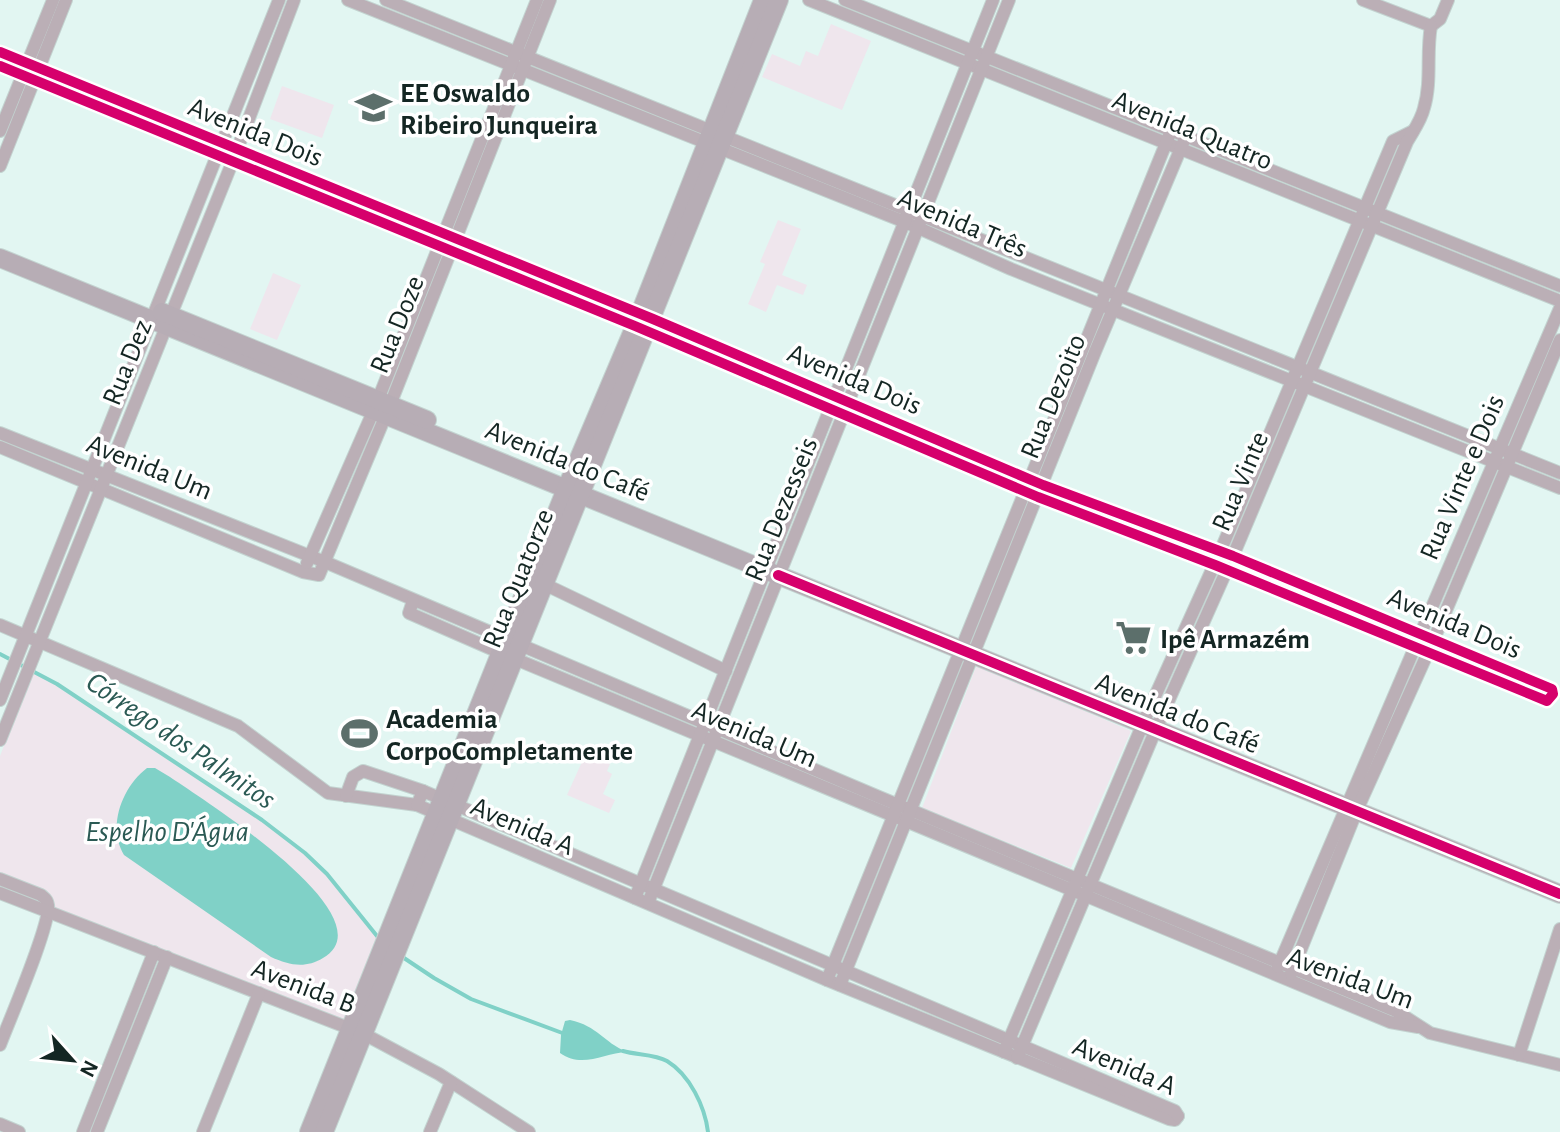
<svg xmlns="http://www.w3.org/2000/svg" width="1560" height="1132" viewBox="0 0 1560 1132" font-family="'Alegreya Sans',sans-serif">
<style>
.green{fill:#efe6ed}
.water{fill:#80d1c7}
.lines{fill:none;stroke-linecap:round;stroke-linejoin:round}
.stream{stroke:#80d1c7;stroke-width:4}
.street-casing{stroke:#c3d3d0;stroke-width:14}
.secondary-casing{stroke:#c3d3d0;stroke-width:20}
.street{stroke:#bbafb6;stroke-width:12}
.secondary{stroke:#b7adb5;stroke-width:18}
.cycleway-casing{stroke:#fff;stroke-width:15}
.cycleway{stroke:#d6006c;stroke-width:10}
.labels{text-anchor:middle;stroke-width:7;stroke-linejoin:round;paint-order:stroke}
.poi-label{font-size:28px;font-weight:bold;fill:#142623;stroke:#fff;text-anchor:start}
.street-label{font-size:28px;fill:#142623;stroke:#fff}
.water-label{font-size:30px;font-style:italic;fill:#2b5a54;stroke:#fff}
</style>
<rect width="100%" height="100%" fill="#e2f6f2"/>
<g class="green">
<path d="M831,24L871,41L842,110L762,77L772,54L800,66L806,51L818,56Z"/>
<path d="M282,86L334,105L322,138L270,119Z"/>
<path d="M778,220L801,229L782,275L807,285L803,295L777,285L766,312L748,304L765,264L760,262Z"/>
<path d="M273,273L301,285L277,340L250,329Z"/>
<path d="M977,664L1131,731L1071,868L922,808Z"/>
<path d="M32,672L57,684L262,820L305,853L327,874L383,943L349,1027L48,910L41,894L0,873V756Z"/>
<path d="M586,753L610,764L607,771L612,774L603,794L615,800L609,813L567,795Z"/>
</g>
<g class="water">
<path d="M147,768H155L170,777C199,797 392,918 323,958C305,969 289,965 271,957L124,855C107,827 122,787 147,768Z"/>
<path d="M570,1020C598,1026 603,1042 627,1052C604,1053 582,1069 560,1053L561,1035L565,1021Z"/>
</g>
<g class="lines">
<g class="stream">
<path d="M0,654L57,684L262,820L305,853L327,874L381,941"/>
<path d="M401,956L434,978L471,999L565,1034"/>
<path d="M623,1051C636,1055 655,1054 667,1061C690,1075 705,1107 708,1132"/>
</g>
<defs>
<g id="street">
<path d="M348,0L905,222L1011,269L1560,488"/>
<path d="M386,0L1560,473"/>
<path d="M809,0L1560,301"/>
<path d="M845,0L1560,286"/>
<path d="M1363,0L1431,26L1440,19L1448,0"/>
<path d="M0,52L653,319L1043,485L1233,556L1552,689L1553,694L1547,701L1215,565L1038,497L635,326L0,66"/>
<path d="M0,131L53,0"/>
<path d="M0,166L66,0"/>
<path d="M0,433L325,562L879,797L1396,1011L1430,1033L1560,1065"/>
<path d="M0,447L303,572L319,575L390,405L550,0"/>
<path d="M307,563L373,412L537,0"/>
<path d="M544,584L726,671"/>
<path d="M413,601L409,613L501,653L1390,1022L1418,1027"/>
<path d="M0,625L238,726L328,793L417,805L827,980L1169,1119L1175,1120L1178,1116"/>
<path d="M0,700L279,0"/>
<path d="M0,740L232,163L294,0"/>
<path d="M346,796L353,777L363,771L423,791"/>
<path d="M417,805L423,791L1175,1111L1178,1116"/>
<path d="M0,879L41,895C45,899 47,898 48,905C51,924 9,1021 0,1045"/>
<path d="M0,893L364,1034L439,1074L529,1132"/>
<path d="M635,898L993,0"/>
<path d="M648,903L1009,0"/>
<path d="M1278,967L1560,308"/>
<path d="M1291,974L1357,810L1434,639L1560,340"/>
<path d="M827,980L1171,131"/>
<path d="M840,985L1095,352L1186,136"/>
<path d="M1004,1052L1147,714L1220,552L1393,141L1413,131"/>
<path d="M1519,1055L1560,929"/>
<path d="M1017,1058L1156,729L1233,556L1407,142C1413,131 1421,121 1424,108C1432,81 1426,53 1431,26"/>
<path d="M0,1124L19,1132"/>
<path d="M83,1132L154,952"/>
<path d="M97,1132L167,957"/>
<path d="M203,1132L259,993"/>
<path d="M430,1132L451,1082"/>
</g>
<g id="secondary">
<path d="M0,258L1560,894"/>
<path d="M162,312L427,420"/>
<path d="M309,1132L566,489L635,326L763,0"/>
<path d="M324,1132L779,0"/>
</g>
</defs>
<use href="#street" class="street-casing"/>
<use href="#secondary" class="secondary-casing"/>
<use href="#street" class="street"/>
<use href="#secondary" class="secondary"/>
<defs>
<g id="cycleway">
<path d="M0,52L653,319L1043,485L1233,556L1552,689L1553,694L1547,701L1215,565L1038,497L635,326L0,66"/>
<path d="M778,575L1560,894"/>
</g>
</defs>
<use href="#cycleway" class="cycleway-casing"/>
<use href="#cycleway" class="cycleway"/>
</g>
<defs>
<symbol id="school-bare" viewBox="-9 -9 18 18"><path d="M0-5L7-2L0 1L-7-2ZM-4 1L0 2.5L4 1V4Q0 6-4 4Z" fill="#5c6f6b" stroke="#fff" stroke-width="2.5" paint-order="stroke"/></symbol>
<symbol id="supermarket-bare" viewBox="-9 -9 18 18"><path d="M-6-5.5h2.5l.6 2H6L4.5 2H-2.5L-4.4-4H-6ZM-1.5 3.2a1.3 1.3 0 1 0 .1 0ZM3 3.2a1.3 1.3 0 1 0 .1 0Z" fill="#5c6f6b" stroke="#fff" stroke-width="2.5" paint-order="stroke"/></symbol>
<symbol id="stadium-bare" viewBox="-9 -9 18 18"><path d="M0-5a6.5 5 0 1 0 0 10a6.5 5 0 1 0 0-10ZM-3.5-1.8h7v3.6h-7Z" fill="#5c6f6b" stroke="#fff" stroke-width="2.5" paint-order="stroke"/></symbol>
</defs>
<g fill-rule="evenodd">
<use href="#school-bare" x="348" y="82" width="51" height="51"/>
<use href="#supermarket-bare" x="1108" y="612" width="51" height="51"/>
<use href="#stadium-bare" x="334" y="708" width="51" height="51"/>
</g>
<g class="labels">
<g class="poi-label">
<text x="400" y="102">EE Oswaldo<tspan x="400" dy="32">Ribeiro Junqueira</tspan></text>
<text x="1160" y="648">Ipê Armazém</text>
<text x="386" y="728">Academia<tspan x="386" dy="32">CorpoCompletamente</tspan></text>
</g>
<g class="street-label">
<text transform="translate(1193 129) rotate(22)" y="10">Avenida Quatro</text>
<text transform="translate(256 131) rotate(22)" y="10">Avenida Dois</text>
<text transform="translate(963 222) rotate(23)" y="10">Avenida Três</text>
<text transform="translate(396 324) rotate(-68)" y="10">Rua Doze</text>
<text transform="translate(126 362) rotate(-68)" y="10">Rua Dez</text>
<text transform="translate(855 378) rotate(23)" y="10">Avenida Dois</text>
<text transform="translate(1052 396) rotate(-68)" y="10">Rua Dezoito</text>
<text transform="translate(568 460) rotate(22)" y="10">Avenida do Café</text>
<text transform="translate(150 466) rotate(22)" y="10">Avenida Um</text>
<text transform="translate(1461 477) rotate(-67)" y="10">Rua Vinte e Dois</text>
<text transform="translate(1239 481) rotate(-67)" y="10">Rua Vinte</text>
<text transform="translate(780 509) rotate(-68)" y="10">Rua Dezesseis</text>
<text transform="translate(517 578) rotate(-68)" y="10">Rua Quatorze</text>
<text transform="translate(1455 622) rotate(23)" y="10">Avenida Dois</text>
<text transform="translate(1178 712) rotate(22)" y="10">Avenida do Café</text>
<text transform="translate(755 733) rotate(23)" y="10">Avenida Um</text>
<text transform="translate(523 825) rotate(23)" y="10">Avenida A</text>
<text transform="translate(1351 977) rotate(20)" y="10">Avenida Um</text>
<text transform="translate(304 985) rotate(21)" y="10">Avenida B</text>
<text transform="translate(1125 1065) rotate(23)" y="10">Avenida A</text>
</g>
<g class="water-label">
<text transform="translate(181 740) rotate(34)" y="10">Córrego dos Palmitos</text>
<text x="167" y="841">Espelho D'Água</text>
</g>
</g>
<g transform="translate(72 1060) rotate(117)" stroke="#ffffff" stroke-width="6" paint-order="stroke">
<path d="M0-6L14 30L0 20L-14 30Z" fill="#142623"/>
<text y="-12" font-size="22" font-weight="bold" text-anchor="middle" fill="#142623">N</text>
</g>
</svg>
